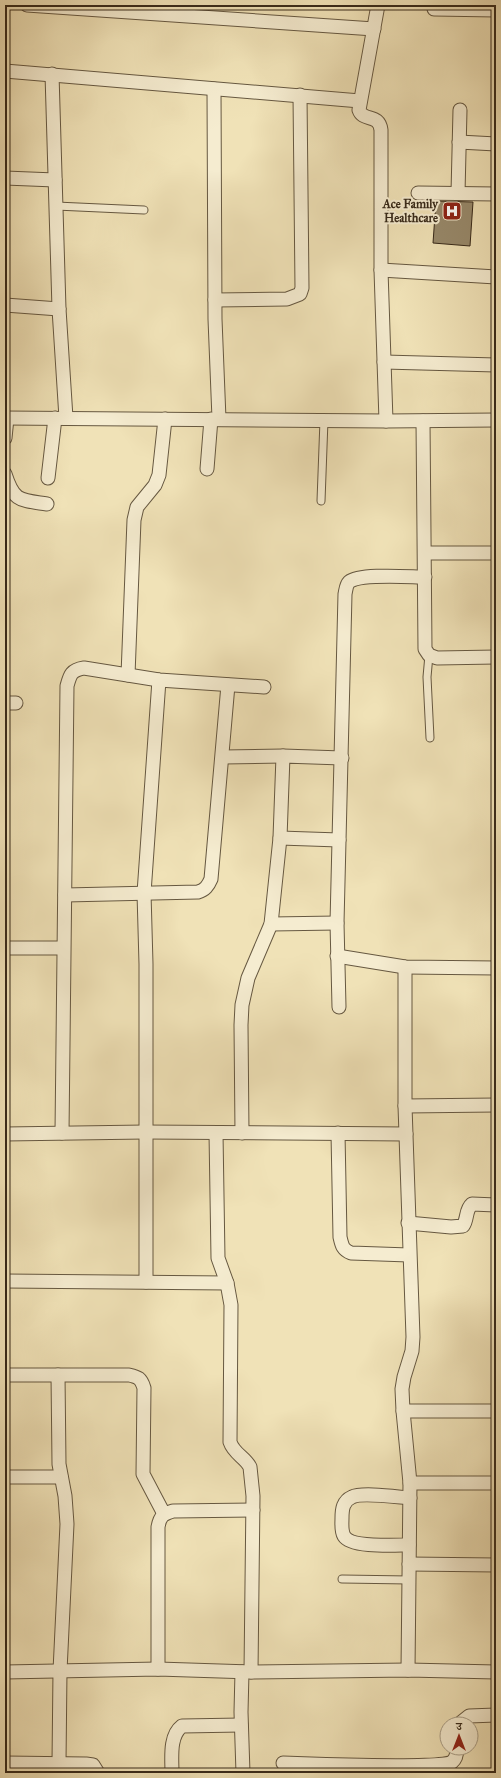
<svg xmlns="http://www.w3.org/2000/svg" width="501" height="1778" viewBox="0 0 501 1778" font-family="'IM FELL Great Primer','Noto Serif Devanagari',serif">
<style>
.building{fill:#988a6c;stroke:#382a1a}
.lines{fill:none;stroke-linecap:round;stroke-linejoin:round}
.service-casing{stroke:#665841;stroke-width:9}
.minor-casing{stroke:#665841;stroke-width:15}
.service{stroke:#f5ecd0;stroke-width:7}
.minor{stroke:#f5ecd0;stroke-width:13}
.labels{text-anchor:middle;stroke-width:4;stroke-linejoin:round;paint-order:stroke}
.poi-label{font-size:12px;font-weight:bold;fill:#382a1a;stroke:#f5ecd0;text-anchor:end}
</style>
<rect width="100%" height="100%" fill="#f0e2b7"/>
<filter id="stains"><feTurbulence type="fractalNoise" baseFrequency=".005" numOctaves="4"/><feColorMatrix values="0 0 0 0 .2 0 0 0 0 .09 0 0 0 0 .02 0 0 0 .5 -.17"/></filter>
<radialGradient id="worn" r=".72"><stop offset=".6" stop-color="#630" stop-opacity="0"/><stop offset="1" stop-color="#630" stop-opacity=".3"/></radialGradient>
<path class="building" d="M436,201L473,202L470,246L433,243Z"/>
<g class="lines">
<defs>
<g id="service">
<path d="M56,206L144,210"/>
<path d="M321,501L324,420"/>
<path d="M429,655L427,677L430,738"/>
<path d="M342,1579L409,1580"/>
</g>
<g id="minor">
<path d="M27,5L374,29"/>
<path d="M378,5L359,110C363,122 379,113 381,130V270L386,421"/>
<path d="M434,9L496,10"/>
<path d="M5,71L360,101"/>
<path d="M52,74L59,309L66,418"/>
<path d="M214,89L215,319L219,419"/>
<path d="M459,142L496,144"/>
<path d="M5,178L55,180"/>
<path d="M418,193L496,194"/>
<path d="M458,193L460,110"/>
<path d="M381,270L496,277"/>
<path d="M215,300L287,299L300,294L302,288L300,95"/>
<path d="M5,305L59,309"/>
<path d="M384,362L496,365"/>
<path d="M5,418L386,421L496,420"/>
<path d="M423,421L425,649L429,655L437,658L496,657"/>
<path d="M5,438L7,418"/>
<path d="M207,469L211,419"/>
<path d="M5,474C14,502 20,500 47,504"/>
<path d="M48,478L55,418"/>
<path d="M425,553H496"/>
<path d="M128,675L134,520L137,507L155,485L159,475L165,419"/>
<path d="M5,703H16"/>
<path d="M223,757L283,756"/>
<path d="M280,838L339,840"/>
<path d="M65,895L198,892C205,890 208,886 211,879L228,685"/>
<path d="M271,924L337,923"/>
<path d="M5,948H63"/>
<path d="M337,956L405,967L496,968"/>
<path d="M405,967V1106L413,1337L412,1351L404,1377L402,1389L403,1411L410,1483L408,1670"/>
<path d="M339,1007L337,923L345,594C346,590 346,585 349,582C360,573 410,577 425,577"/>
<path d="M405,1106L496,1105"/>
<path d="M62,1133L67,686C70,675 71,670 84,668L159,680L264,687"/>
<path d="M216,1133L218,1258L227,1283L231,1305L230,1442C234,1454 245,1457 250,1467L253,1496L251,1672"/>
<path d="M242,1133L241,1025L242,1005L248,978L271,924L280,838L283,756L342,758"/>
<path d="M338,1133L340,1237C342,1246 343,1250 351,1253L409,1255"/>
<path d="M5,1134L145,1132L406,1134"/>
<path d="M408,1223L451,1227L463,1226C468,1219 465,1210 472,1204L496,1205"/>
<path d="M5,1281L227,1283"/>
<path d="M146,1282V964L144,893L159,680"/>
<path d="M5,1375H129C138,1377 141,1378 144,1388L143,1474L164,1514"/>
<path d="M58,1375L59,1464L65,1496L67,1524L60,1671L59,1762"/>
<path d="M403,1411H496"/>
<path d="M5,1477H61"/>
<path d="M410,1483H496"/>
<path d="M409,1545C396,1545 351,1548 344,1536C341,1531 342,1523 342,1518C342,1509 343,1501 352,1497C362,1492 397,1497 410,1498"/>
<path d="M409,1564L496,1565"/>
<path d="M158,1669V1527C160,1516 163,1514 173,1511L253,1510"/>
<path d="M5,1672L158,1669L251,1672L408,1670L496,1672"/>
<path d="M242,1672L241,1712L243,1773"/>
<path d="M459,1724L469,1716L496,1715"/>
<path d="M5,1763L86,1764L93,1765L98,1773"/>
<path d="M283,1763C305,1764 443,1769 452,1762C456,1759 457,1753 457,1748"/>
<path d="M172,1773C172,1758 169,1736 182,1726L241,1725"/>
</g>
</defs>
<use href="#service" class="service-casing"/>
<use href="#minor" class="minor-casing"/>
<use href="#service" class="service"/>
<use href="#minor" class="minor"/>
</g>
<defs>
<symbol id="hospital-square" viewBox="-11 -11 22 22"><rect x="-9" y="-9" width="18" height="18" rx="4" fill="#8f2418" stroke="#f5ecd0"/><path d="M-5-5h3v3.5h4V-5h3V5h-3V1.5h-4V5h-3Z" fill="#fff"/></symbol>
</defs>
<g fill-rule="evenodd">
<use href="#hospital-square" x="441" y="200" width="22" height="22"/>
</g>
<g class="labels">
<g class="poi-label">
<text x="438" y="208">Ace Family<tspan x="438" dy="14">Healthcare</tspan></text>
</g>
</g>
<rect width="501" height="1778" fill="none" stroke="#f0e2b7" stroke-width="20"/>
<rect x="6" y="6" width="489" height="1766" fill="none" stroke="#382a1a" stroke-width="2"/>
<rect x="10" y="10" width="481" height="1758" fill="none" stroke="#382a1a"/>
<g transform="translate(459 1736)"><circle r="19" fill="#f5ecd0" stroke="#a99e87"/>
<path d="M0-3L7 15L0 10L-7 15Z" fill="#8f2418"/>
<text y="-6" font-size="11" font-weight="bold" text-anchor="middle" fill="#382a1a">उ</text>
</g>
<rect width="100%" height="100%" filter="url(#stains)"/>
<rect width="100%" height="100%" fill="url(#worn)"/>
</svg>
